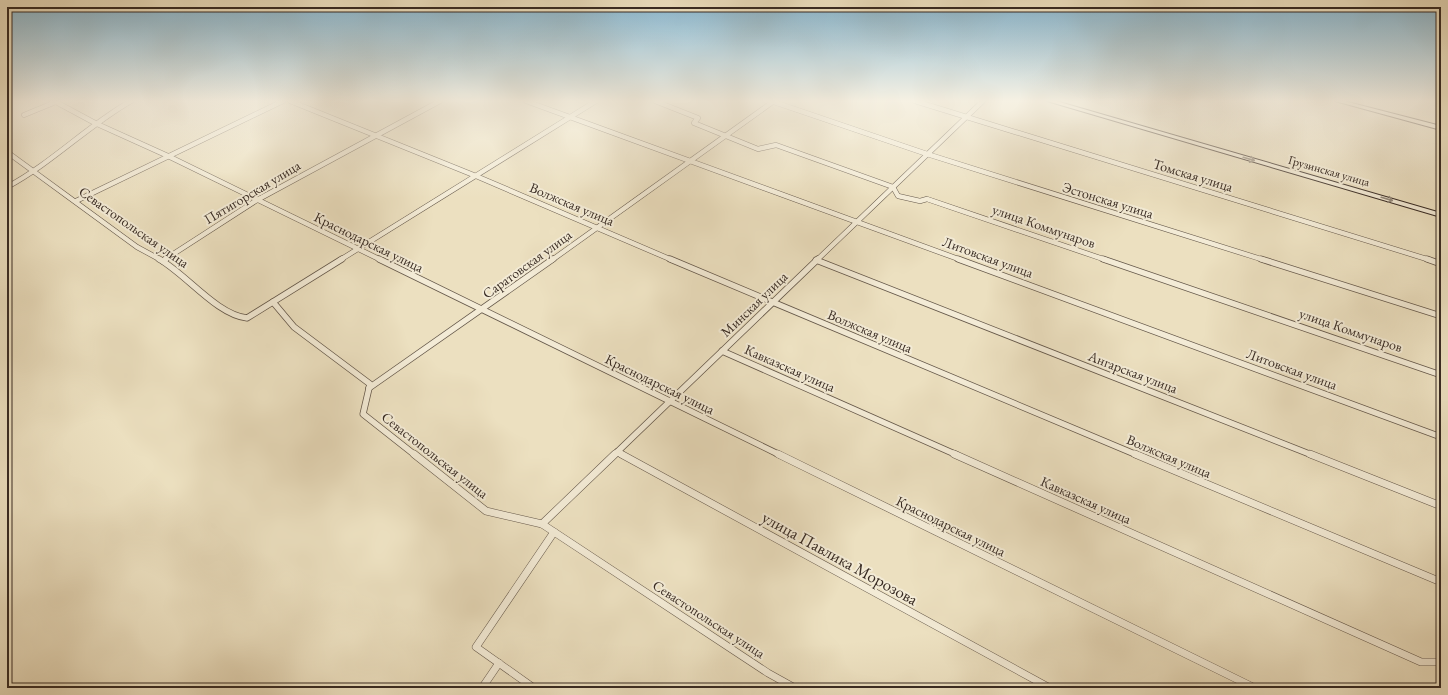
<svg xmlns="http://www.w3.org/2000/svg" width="1448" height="695" viewBox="0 0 1448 695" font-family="'EB Garamond',serif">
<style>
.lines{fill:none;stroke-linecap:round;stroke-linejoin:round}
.street-far2-casing{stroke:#65584a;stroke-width:5.5}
.street-far1-casing{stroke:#65584a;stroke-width:7}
.street-casing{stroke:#65584a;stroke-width:8}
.secondary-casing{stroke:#382b23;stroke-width:2}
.street-far2{stroke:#f3ebd6;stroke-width:4.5}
.street-far1{stroke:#f3ebd6;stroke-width:5.5}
.street{stroke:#f3ebd6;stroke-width:7}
.secondary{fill:#f3ebd6;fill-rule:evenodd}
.oneway{stroke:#968b7c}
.labels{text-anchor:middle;stroke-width:4;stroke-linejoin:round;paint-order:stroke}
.far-street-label{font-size:12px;fill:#382b23;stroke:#f3ebd6}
.street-label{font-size:14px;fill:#382b23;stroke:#f3ebd6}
.near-street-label{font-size:17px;fill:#382b23;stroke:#f3ebd6}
</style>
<rect width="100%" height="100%" fill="#ece0c0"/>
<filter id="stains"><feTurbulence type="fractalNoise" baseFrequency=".005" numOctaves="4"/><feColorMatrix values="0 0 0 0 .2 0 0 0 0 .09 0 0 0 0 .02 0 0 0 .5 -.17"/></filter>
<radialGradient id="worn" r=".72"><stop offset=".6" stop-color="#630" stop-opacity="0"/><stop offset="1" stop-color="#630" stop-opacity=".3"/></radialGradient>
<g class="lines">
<defs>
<g id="street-far2">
<path d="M290,101L476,176L672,260"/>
<path d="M526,101L961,260"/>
<path d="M655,101L698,118L694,123L758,149L776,145L893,187L898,196L920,201L927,199L1106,260"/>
<path d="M771,101L927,154L1264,260"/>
<path d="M915,101L1430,260"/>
<path d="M56,102L95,123L168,156L381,260"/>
<path d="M24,115L58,101"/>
<path d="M7,152L137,247L161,260"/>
<path d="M7,187C52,163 87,126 131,101"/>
<path d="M76,201L283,101"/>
<path d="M164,260L257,200L440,101"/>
<path d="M340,260L596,101"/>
<path d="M552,260L774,101"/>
<path d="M817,260L983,101"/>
</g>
<g id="street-far1">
<path d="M159,259C186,274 217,315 247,318L342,259"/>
<path d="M379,259L780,455"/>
<path d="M670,259L1137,455"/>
<path d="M958,259L1441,437"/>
<path d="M1103,259L1441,375"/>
<path d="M1261,259L1441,316"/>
<path d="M1427,259L1441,264"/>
<path d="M816,260L1312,455"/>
<path d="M163,261L166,259"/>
<path d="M273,302L294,327L370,384L363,414L415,455"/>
<path d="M722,351L957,455"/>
<path d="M369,388L553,259"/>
<path d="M617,452L623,455"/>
<path d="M614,455L818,259"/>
</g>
<g id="street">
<path d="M414,454L486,511L542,524L768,673L795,688"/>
<path d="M621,454L1050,688"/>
<path d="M778,454L1255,688"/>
<path d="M954,454L1421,662H1441"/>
<path d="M1135,454L1441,582"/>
<path d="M1310,454L1441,506"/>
<path d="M542,524L615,454"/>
<path d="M482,688L499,663"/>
<path d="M534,688L476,647L554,532"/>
</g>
<g id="secondary">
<path d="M1047,101H1056L1441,213V217Z"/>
<path d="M1335,101H1344L1441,126V130Z"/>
</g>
</defs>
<use href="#street-far2" class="street-far2-casing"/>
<use href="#street-far1" class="street-far1-casing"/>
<use href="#street" class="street-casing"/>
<use href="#secondary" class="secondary-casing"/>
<use href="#street-far2" class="street-far2"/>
<use href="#street-far1" class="street-far1"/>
<use href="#street" class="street"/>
<use href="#secondary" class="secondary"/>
</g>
<defs><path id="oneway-shaft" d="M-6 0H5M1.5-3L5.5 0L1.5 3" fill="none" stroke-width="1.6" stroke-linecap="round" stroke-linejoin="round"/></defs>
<g class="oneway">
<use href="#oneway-shaft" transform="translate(1249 159) rotate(16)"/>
<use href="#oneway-shaft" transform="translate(1387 199) rotate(16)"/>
</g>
<linearGradient id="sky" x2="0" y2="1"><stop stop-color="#88b8d2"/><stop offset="0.51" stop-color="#f6f1e3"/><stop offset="1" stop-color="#f6f1e3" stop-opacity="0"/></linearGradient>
<rect width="1448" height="198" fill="url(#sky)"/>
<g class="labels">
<g class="far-street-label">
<text transform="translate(1329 171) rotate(16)" y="4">Грузинская улица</text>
</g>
<g class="street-label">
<text transform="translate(1193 175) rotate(17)" y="5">Томская улица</text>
<text transform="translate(252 192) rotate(-31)" y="5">Пятигорская улица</text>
<text transform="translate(1108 200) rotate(17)" y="5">Эстонская улица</text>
<text transform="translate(572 204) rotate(23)" y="5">Волжская улица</text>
<text transform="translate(1044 226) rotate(19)" y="5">улица Коммунаров</text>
<text transform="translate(134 227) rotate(35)" y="5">Севастопольская улица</text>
<text transform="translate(369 242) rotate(26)" y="5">Краснодарская улица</text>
<text transform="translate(988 257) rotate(20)" y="5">Литовская улица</text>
<text transform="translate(527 264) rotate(-36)" y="5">Саратовская улица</text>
<text transform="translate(754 304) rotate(-44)" y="5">Минская улица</text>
<text transform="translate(1351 330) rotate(19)" y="5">улица Коммунаров</text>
<text transform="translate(870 331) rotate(23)" y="5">Волжская улица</text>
<text transform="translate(790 368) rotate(24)" y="5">Кавказская улица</text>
<text transform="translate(1292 369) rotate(20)" y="5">Литовская улица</text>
<text transform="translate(1133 372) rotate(21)" y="5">Ангарская улица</text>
<text transform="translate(660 384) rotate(26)" y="5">Краснодарская улица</text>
<text transform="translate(435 455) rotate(38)" y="5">Севастопольская улица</text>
<text transform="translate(1169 456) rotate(23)" y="5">Волжская улица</text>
<text transform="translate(1086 500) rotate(24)" y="5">Кавказская улица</text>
<text transform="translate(951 526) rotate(26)" y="5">Краснодарская улица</text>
<text transform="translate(709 619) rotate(33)" y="5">Севастопольская улица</text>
</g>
<g class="near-street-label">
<text transform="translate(840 558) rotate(29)" y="6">улица Павлика Морозова</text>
</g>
</g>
<rect width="1448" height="695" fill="none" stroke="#ece0c0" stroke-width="24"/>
<rect x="8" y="8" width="1432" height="679" fill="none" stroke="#382b23" stroke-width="2"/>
<rect x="12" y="12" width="1424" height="671" fill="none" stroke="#382b23"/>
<rect width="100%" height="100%" filter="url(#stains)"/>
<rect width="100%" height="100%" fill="url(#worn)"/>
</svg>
